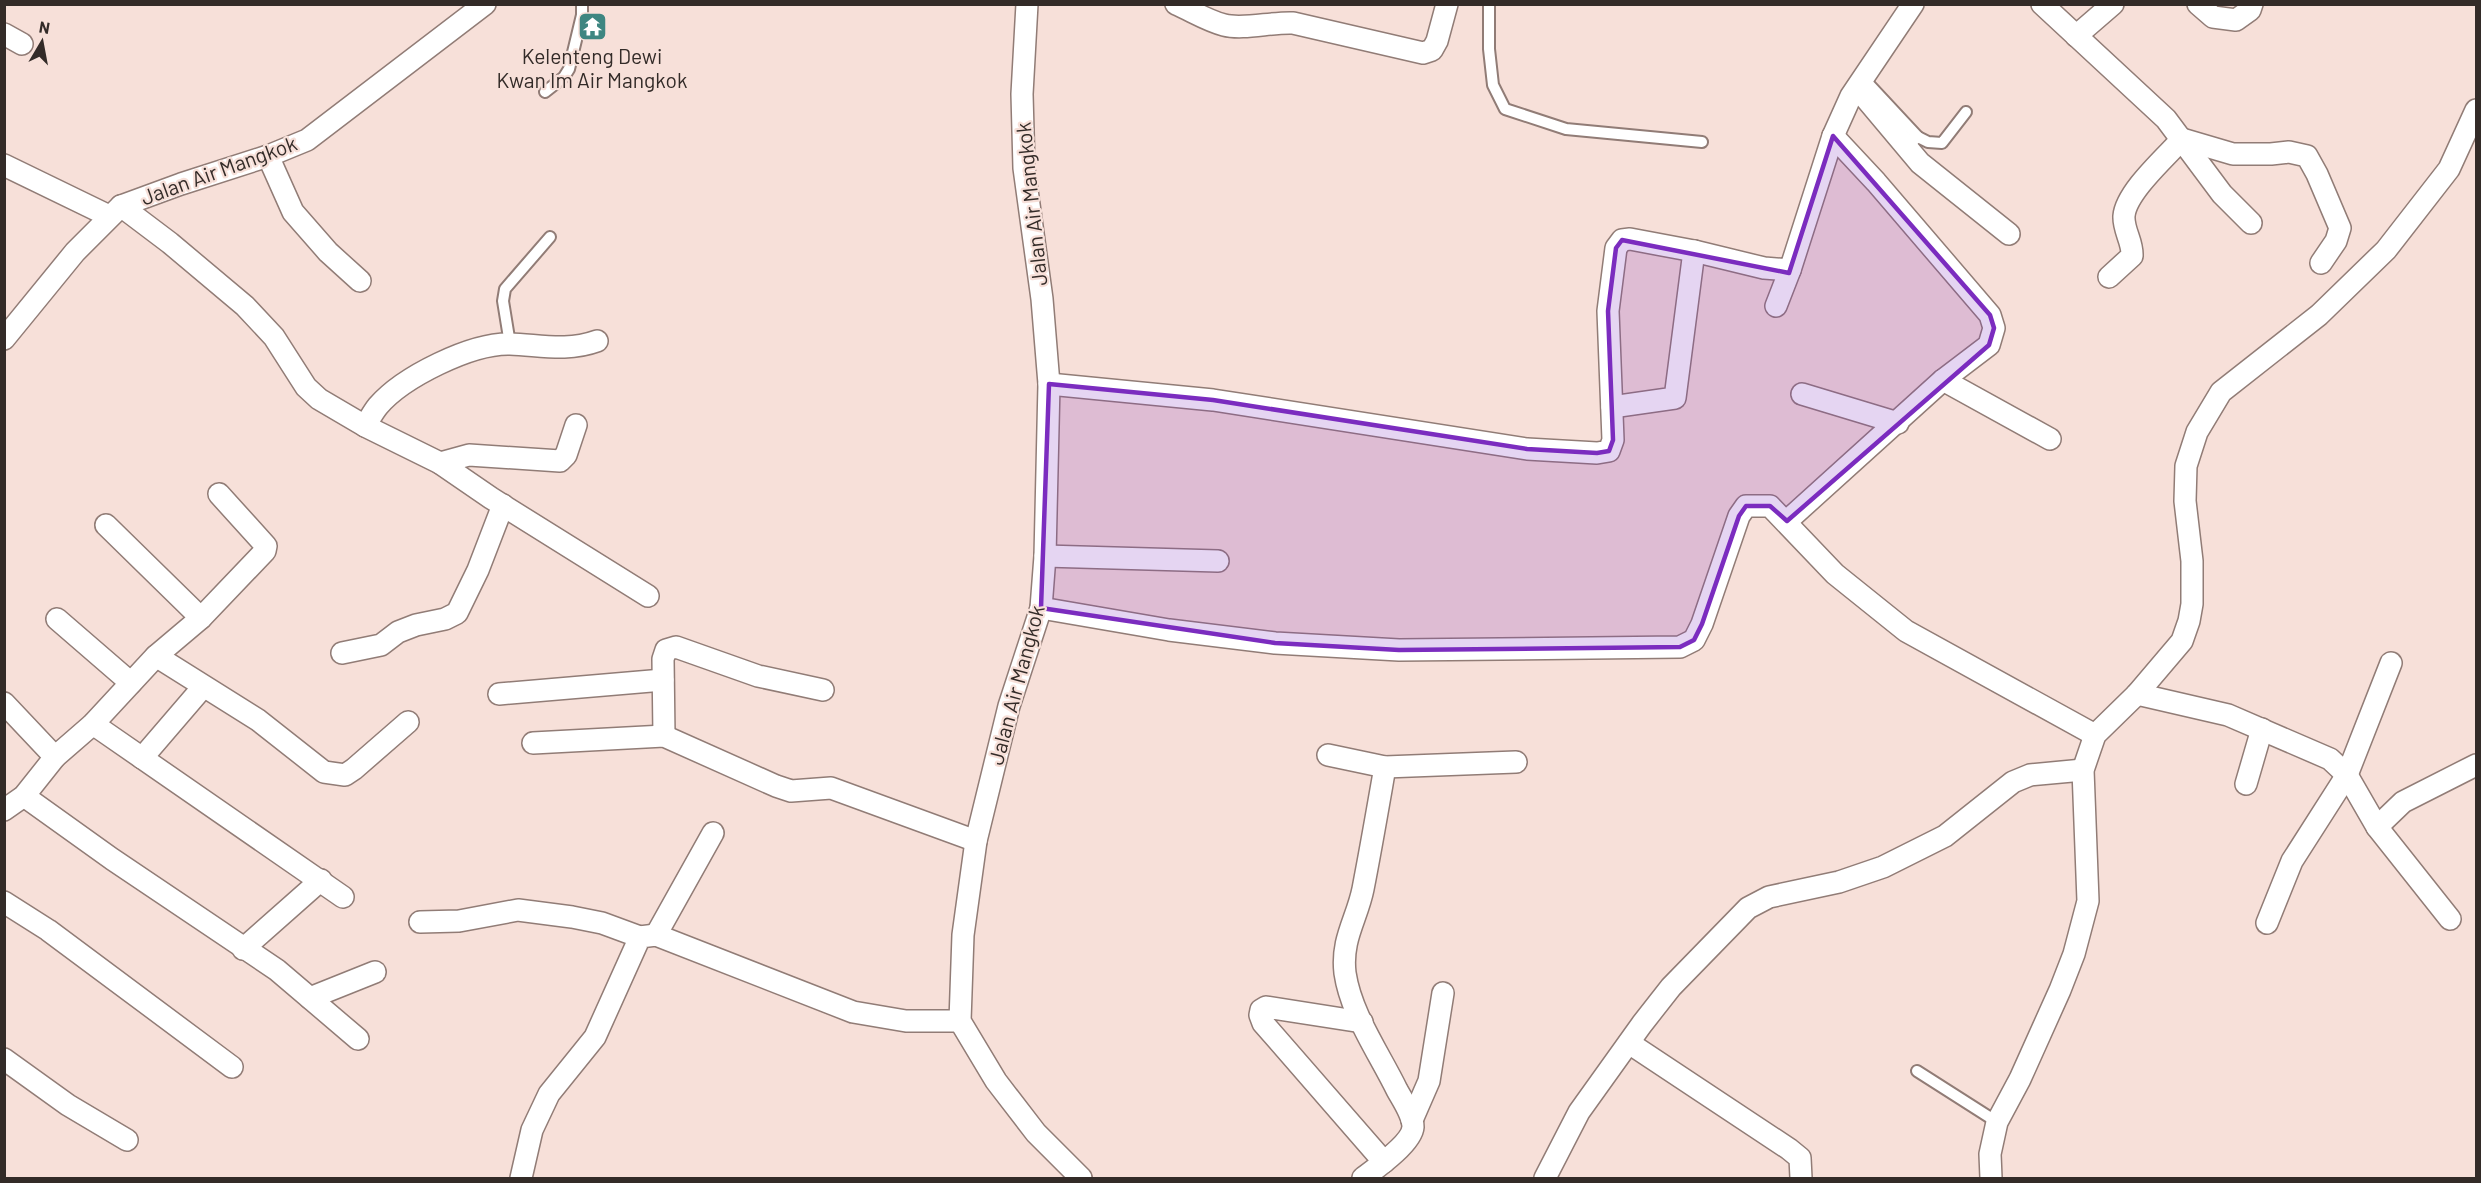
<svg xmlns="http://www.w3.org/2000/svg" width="2481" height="1183" viewBox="0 0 2481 1183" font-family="Barlow,sans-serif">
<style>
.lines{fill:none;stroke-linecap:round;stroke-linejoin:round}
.lane-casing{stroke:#917c76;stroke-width:14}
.street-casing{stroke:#917c76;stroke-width:24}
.lane{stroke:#fff;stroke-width:10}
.street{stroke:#fff;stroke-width:21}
.marked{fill:#7b2cbf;fill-opacity:0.2;stroke:#7b2cbf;stroke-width:4.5;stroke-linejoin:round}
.labels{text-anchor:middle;stroke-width:4.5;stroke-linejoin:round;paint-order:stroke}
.poi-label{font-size:21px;fill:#332b28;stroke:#f7e0d9}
.street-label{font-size:21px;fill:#332b28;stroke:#f7e0d9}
</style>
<rect width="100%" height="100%" fill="#f7e0d9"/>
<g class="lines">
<defs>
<g id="lane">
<path d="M1489,4V49L1493,85L1505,109L1566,129L1702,142"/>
<path d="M1863,78L1918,137L1906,147"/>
<path d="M545,92L564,77L569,69L582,15V4"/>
<path d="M1918,137L1928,142L1942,143L1966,112"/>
<path d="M510,344L503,301L505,289L550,237"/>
<path d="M1917,1071L1997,1122"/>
</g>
<g id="street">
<path d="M1027,4L1022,94L1024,168L1042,299L1049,384L1045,556L1041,608L1009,706L976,841L963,935L960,1021L996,1081L1036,1133L1081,1178"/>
<path d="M1176,4C1192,11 1208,21 1224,25C1243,30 1271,22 1293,23L1423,53L1432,50L1437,41L1447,4"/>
<path d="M2042,4L2166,119L2222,194L2251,223"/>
<path d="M2198,4L2213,17L2236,20L2250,10L2252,4"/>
<path d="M4,34L22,44"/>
<path d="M2076,36L2113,4"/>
<path d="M1857,88L1920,163L2009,234"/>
<path d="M268,156L293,212L328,252L360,281"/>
<path d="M4,165L109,216"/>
<path d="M121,206L170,243L245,306L274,337L306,387L319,399L365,426L440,463L491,498L648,596"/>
<path d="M2109,277L2132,256C2133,242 2123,230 2124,216C2126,192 2166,157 2182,139L2233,154H2271L2289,152L2307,156L2317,174L2340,228L2336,241L2321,263"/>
<path d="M1776,306L1790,270"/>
<path d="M4,339L75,252L121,206L181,184L268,156L307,140L485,4"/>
<path d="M1943,380L2050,439"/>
<path d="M1049,384L1213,400L1527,449L1597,453L1609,451L1613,440L1608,311L1616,248L1622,240L1630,239L1694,251L1764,268L1790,270L1833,136L1851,96L1913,4"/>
<path d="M1802,394L1898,423"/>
<path d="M1612,407L1675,398L1694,251"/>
<path d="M365,426C369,420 373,412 378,406C403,377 471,343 510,344C540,345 567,352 597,341"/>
<path d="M440,463L469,455L560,461L566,455L576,425"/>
<path d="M1787,521L1943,380L1989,345L1994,328L1990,315L1876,182L1833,136"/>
<path d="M106,525L201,618"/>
<path d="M1045,556L1218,561"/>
<path d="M1041,608L1169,630L1275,643L1399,650L1680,647L1694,640L1702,624L1739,516L1746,506H1770L1835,574L1906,631L2095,735"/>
<path d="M57,619L131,683"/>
<path d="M342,653L381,645L398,632L416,625L445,619L457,613L478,570L503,505"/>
<path d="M156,656L258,720L324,772L345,775L354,769L408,722"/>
<path d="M499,694L663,680"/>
<path d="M2137,694L2228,715L2330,759L2347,775L2377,827L2450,919"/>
<path d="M4,703L55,757"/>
<path d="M93,724L343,897"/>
<path d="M664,736L663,659L666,650L676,647L758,676L823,690"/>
<path d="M533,743L664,736L776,786L791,791L831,788L976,841"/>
<path d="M1328,755L1385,767L1516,762"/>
<path d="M142,758L203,687"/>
<path d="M2246,784L2262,729"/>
<path d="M24,796L112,859L277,970L358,1039"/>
<path d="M4,810L24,796L55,757L93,724L156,656L201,618L265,551L266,546L219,494"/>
<path d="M2377,827L2403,802L2476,765"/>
<path d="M4,902L48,930L232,1067"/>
<path d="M420,922L459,921L518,910L572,917L602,923L640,937"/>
<path d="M2267,923L2292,861L2347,775L2391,663"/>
<path d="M656,935L713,833"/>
<path d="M243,949L321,880"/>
<path d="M310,998L375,972"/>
<path d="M1362,1022L1266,1007L1261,1010L1260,1015L1263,1023L1384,1162"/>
<path d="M1629,1043L1789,1149L1800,1158L1801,1178"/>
<path d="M4,1059L68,1105L127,1140"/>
<path d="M1412,1120L1429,1081L1443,993"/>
<path d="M521,1178L532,1130L549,1094L595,1037L640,937L656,935L853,1012L906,1021H960"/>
<path d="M1363,1178C1375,1169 1412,1143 1413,1127C1413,1115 1403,1101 1397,1090C1379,1053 1351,1014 1345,973C1341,939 1357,919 1363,889C1371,848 1378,807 1385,767"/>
<path d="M1545,1178L1579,1112L1642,1024L1671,987L1748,908L1769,897L1839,882L1883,867L1945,836L2013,782L2030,775L2083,770"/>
<path d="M1991,1178L1990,1154L1997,1122L2020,1079L2060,990L2074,954L2088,901L2083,770L2095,735L2137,694L2182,641L2189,621L2192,604V561L2185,501L2186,466L2197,432L2221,392L2319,315L2386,250L2449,169L2476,110"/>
</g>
</defs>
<use href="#lane" class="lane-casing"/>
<use href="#street" class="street-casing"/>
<use href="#lane" class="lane"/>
<use href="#street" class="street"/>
</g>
<path class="marked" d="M1833,136L1990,315L1994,328L1989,345L1787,521L1770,506H1746L1739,516L1702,624L1694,640L1680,647L1399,650L1275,643L1041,608L1049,384L1213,400L1527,449L1597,453L1609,451L1613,440L1608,311L1616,248L1622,240L1789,273Z"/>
<defs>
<symbol id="temple-square" viewBox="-11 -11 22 22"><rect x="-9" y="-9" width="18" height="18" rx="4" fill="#3e8681" stroke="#f7e0d9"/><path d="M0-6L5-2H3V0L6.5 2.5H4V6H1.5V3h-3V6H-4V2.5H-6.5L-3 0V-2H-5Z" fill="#fff"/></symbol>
</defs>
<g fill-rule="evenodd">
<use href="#temple-square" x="576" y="10" width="33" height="33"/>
</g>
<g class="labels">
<g class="poi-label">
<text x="592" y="64">Kelenteng Dewi<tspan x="592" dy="24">Kwan Im Air Mangkok</tspan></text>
</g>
<g class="street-label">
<text transform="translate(219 171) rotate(-20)" y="7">Jalan Air Mangkok</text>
<text transform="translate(1032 204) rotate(-96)" y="7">Jalan Air Mangkok</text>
<text transform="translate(1017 685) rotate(-75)" y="7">Jalan Air Mangkok</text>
</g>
</g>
<rect width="2481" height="1183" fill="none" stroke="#332b28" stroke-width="12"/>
<g transform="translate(42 42) rotate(10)" stroke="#f7e0d9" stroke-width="4.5" paint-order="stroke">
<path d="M0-4.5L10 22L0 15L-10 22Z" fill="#332b28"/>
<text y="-9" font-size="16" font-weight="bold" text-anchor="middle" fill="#332b28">N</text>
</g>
</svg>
